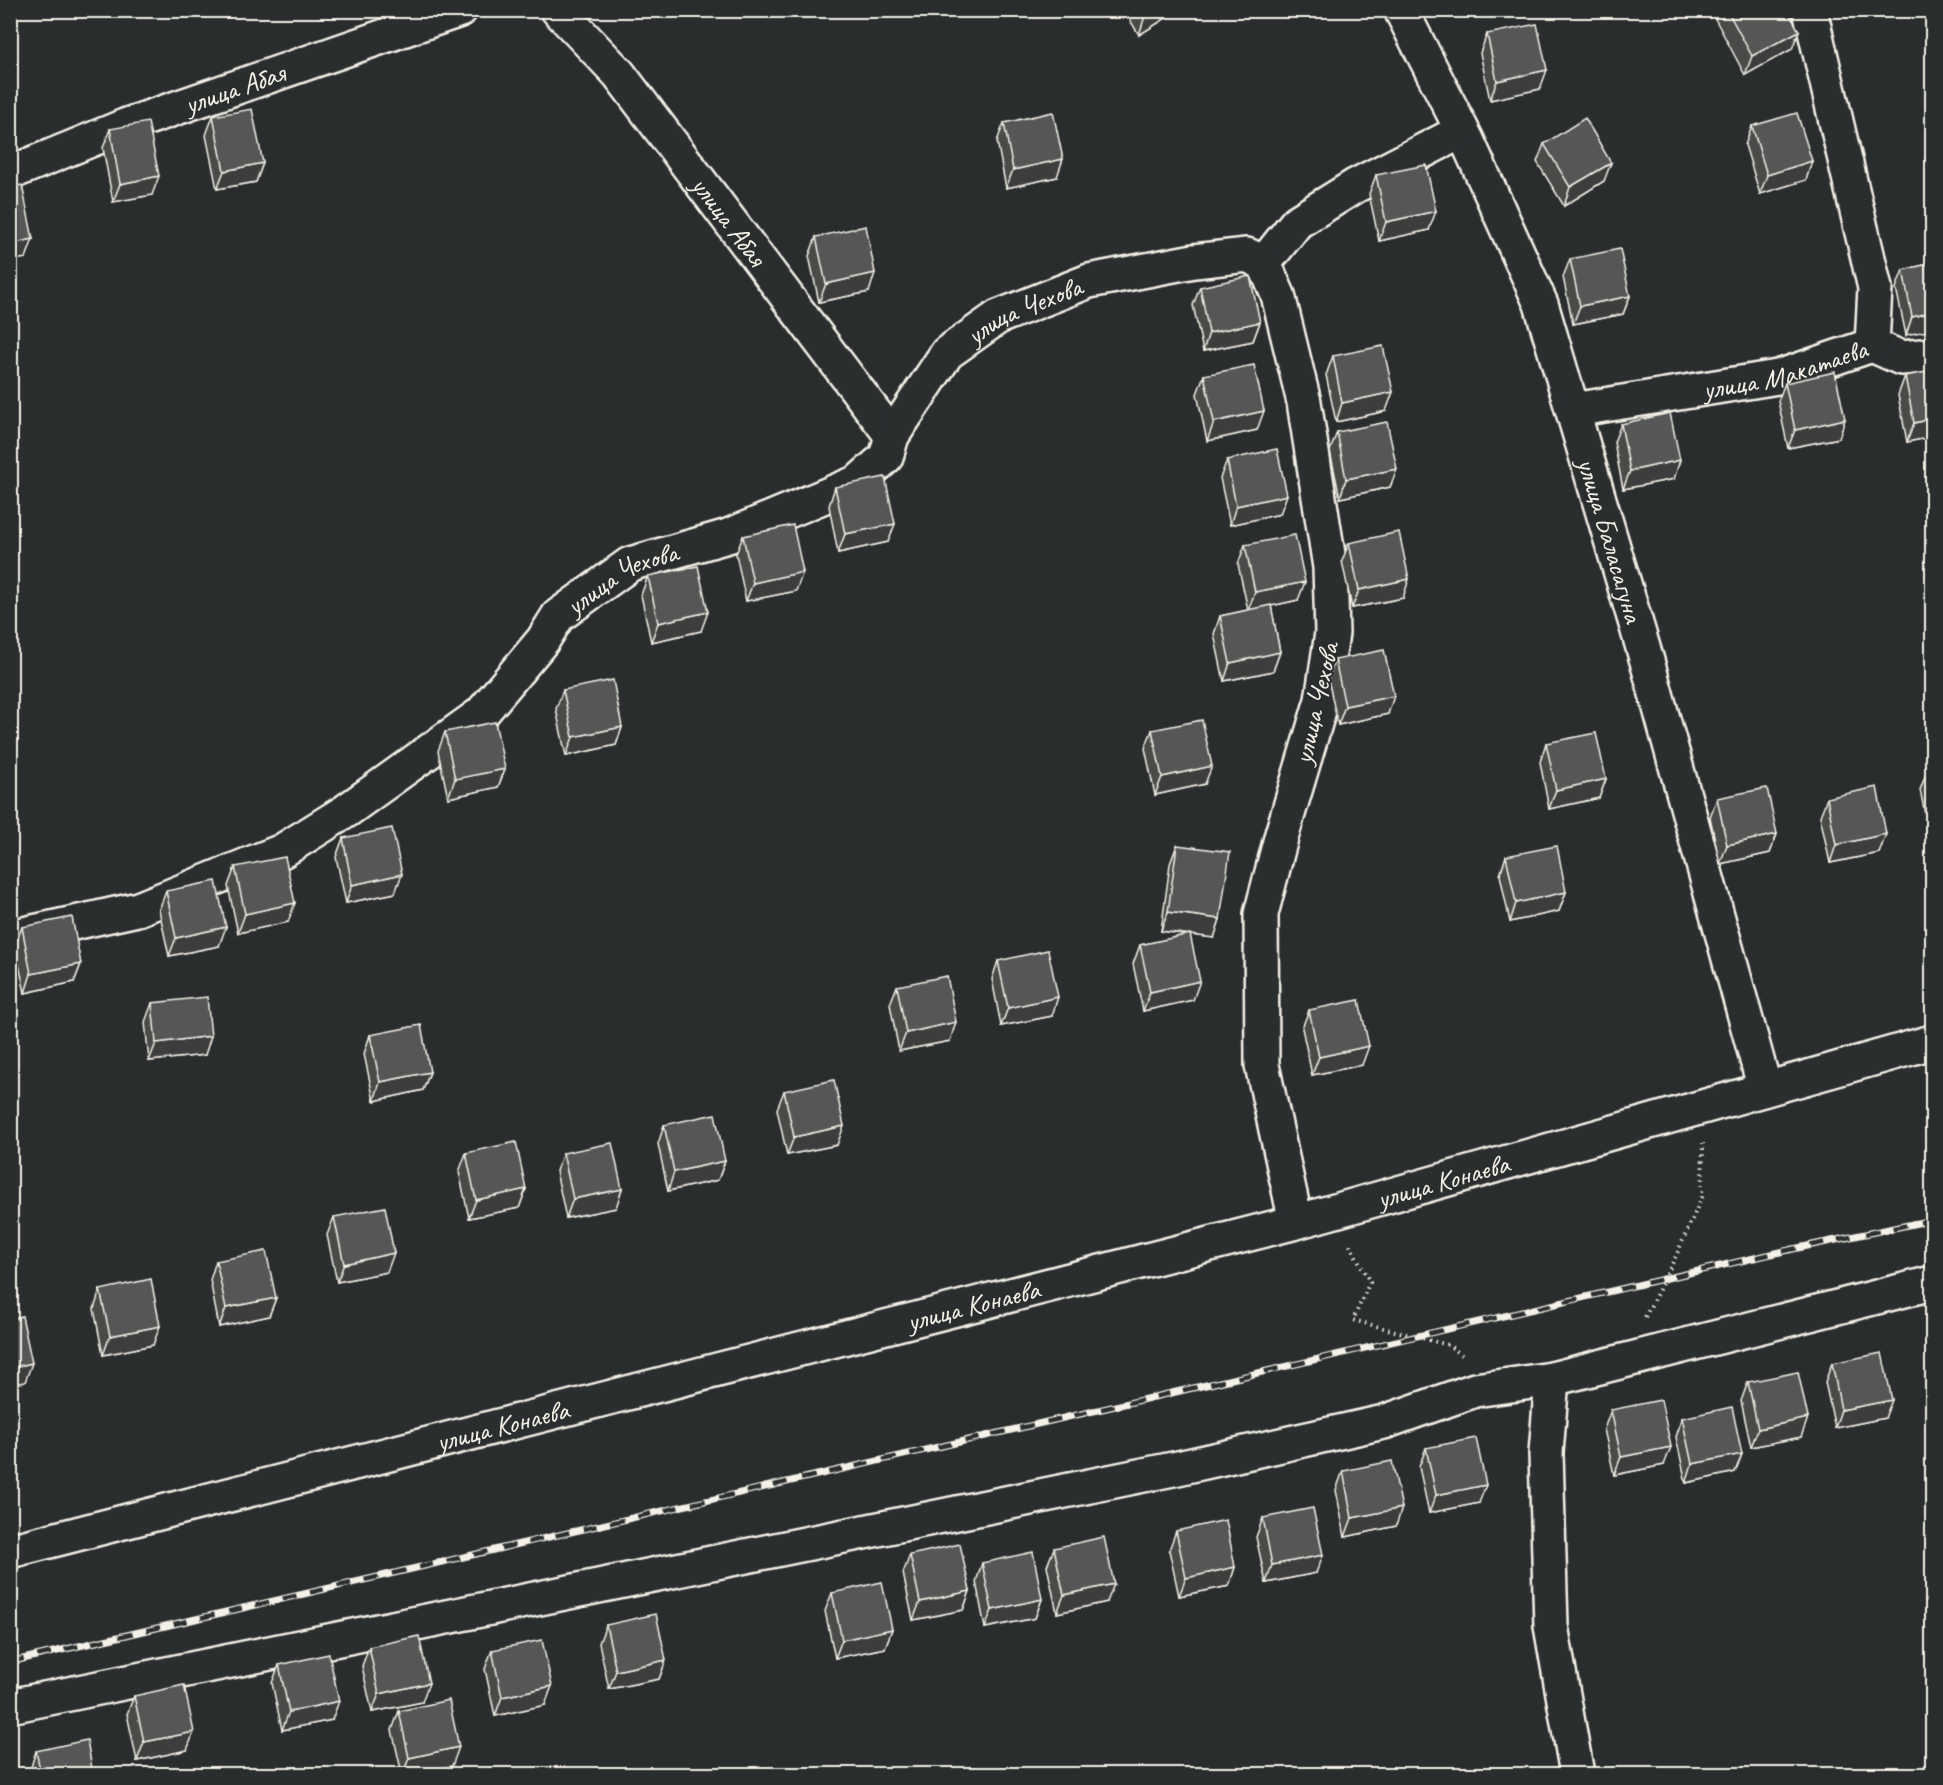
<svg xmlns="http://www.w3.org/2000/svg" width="1943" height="1785" viewBox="0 0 1943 1785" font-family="Caveat,sans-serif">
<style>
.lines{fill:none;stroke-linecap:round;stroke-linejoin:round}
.minor-casing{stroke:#f4f1e8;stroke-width:38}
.path{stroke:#f4f1e8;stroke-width:4;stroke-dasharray:1.5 4.5;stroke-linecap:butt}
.minor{stroke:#2a2d2e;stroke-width:33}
.rail-casing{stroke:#f4f1e8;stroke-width:7}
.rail{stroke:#2a2d2e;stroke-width:4.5;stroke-dasharray:14;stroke-linecap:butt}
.wall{fill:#494b4a;stroke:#f4f1e8;stroke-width:1.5}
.shaded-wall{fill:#3c3d3c;stroke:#f4f1e8;stroke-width:1.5}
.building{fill:#555756;stroke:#f4f1e8;stroke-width:1.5}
.labels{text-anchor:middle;stroke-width:4.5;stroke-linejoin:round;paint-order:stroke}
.street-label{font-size:28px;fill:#f4f1e8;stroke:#2a2d2e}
</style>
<rect width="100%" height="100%" fill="#2a2d2e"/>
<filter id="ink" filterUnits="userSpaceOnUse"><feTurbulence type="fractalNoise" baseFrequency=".0167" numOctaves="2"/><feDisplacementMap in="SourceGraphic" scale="12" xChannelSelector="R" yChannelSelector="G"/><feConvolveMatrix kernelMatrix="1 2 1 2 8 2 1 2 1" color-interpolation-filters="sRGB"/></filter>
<g filter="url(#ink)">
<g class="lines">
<defs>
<g id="minor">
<path id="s1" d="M558,10L619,74L892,436"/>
<path id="s2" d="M1401,10L1467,140L1541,304L1647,661L1765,1089"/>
<path id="s3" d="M10,173L127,125L460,10"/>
<path d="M1264,263L1297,222L1355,186L1462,131"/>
<path d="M1872,345L1901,358L1932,355"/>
<path id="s4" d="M1573,410L1778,377L1872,345L1875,288L1810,10"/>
<path id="s5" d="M10,937L138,909L282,851L346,811L481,714L543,640L558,616L630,564L728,536L858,482L886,457L892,436L947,353L998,317L1089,281L1194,261L1247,255L1264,263L1278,295L1304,402L1330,567L1332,633L1322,700L1282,834L1261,914L1262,1065L1296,1222"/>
<path d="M1552,1379L1546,1453L1551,1626L1577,1774"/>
<path id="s6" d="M10,1551L1296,1222L1932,1042"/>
<path d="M10,1706L1178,1468L1384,1422L1475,1390L1552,1379L1932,1283"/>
</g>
</defs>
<use href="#minor" class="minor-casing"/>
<g class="path">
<path d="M1350,1245L1370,1282L1353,1320L1448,1345L1462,1355"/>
<path d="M1645,1317L1676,1256L1702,1197L1703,1143"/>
</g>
<use href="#minor" class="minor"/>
<defs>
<path id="rail" d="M10,1662L1793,1249L1932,1220"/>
</defs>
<use href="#rail" class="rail-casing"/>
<use href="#rail" class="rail"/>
</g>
<g class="wall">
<path d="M1124,10H1179L1139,35Z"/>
<path d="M1714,10H1787L1792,49L1745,75L1713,15Z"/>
<path d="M1487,34L1540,89L1490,100L1480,53Z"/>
<path d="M213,116L263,163L256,182L217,189L206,135Z"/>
<path d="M1004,123L1057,177L1006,188L997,141Z"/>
<path d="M1752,126L1812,161L1806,180L1760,194L1745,145Z"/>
<path d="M110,129L152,195L113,202L103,148Z"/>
<path d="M1544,144L1604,181L1564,206L1537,162Z"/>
<path d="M1376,175L1429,230L1379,241L1369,194Z"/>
<path d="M816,237L869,292L819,302L809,256Z"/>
<path d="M1570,259L1630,296L1623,314L1573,324L1563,277Z"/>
<path d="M1932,263L1906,335L1896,288L1903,270Z"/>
<path d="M1200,287L1260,322L1253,341L1203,351L1193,305Z"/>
<path d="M1333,356L1386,411L1336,422L1326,375Z"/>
<path d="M1204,375L1257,430L1207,441L1197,394Z"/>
<path d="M1905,376L1932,437L1907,442L1898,395Z"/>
<path d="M1785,383L1845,419L1839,438L1788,448L1778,401Z"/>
<path d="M1621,424L1674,479L1623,489L1614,442Z"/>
<path d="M1337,432L1397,469L1390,487L1340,498L1330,451Z"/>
<path d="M1227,460L1280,514L1230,525L1220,478Z"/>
<path d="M835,487L888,542L838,553L829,506Z"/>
<path d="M743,536L796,591L746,601L736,554Z"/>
<path d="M1349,543L1403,598L1352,608L1342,561Z"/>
<path d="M1245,545L1298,600L1271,606L1280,652L1273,671L1224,681L1214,634L1220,616L1248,610L1238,564Z"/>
<path d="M648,576L701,631L651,642L641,595Z"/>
<path d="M1335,660L1388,714L1338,725L1328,679Z"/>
<path d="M563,690L622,727L616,745L566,756L556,709Z"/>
<path d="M1152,730L1205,784L1155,795L1145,748Z"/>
<path d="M445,732L505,769L498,787L448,798L438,751Z"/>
<path d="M1546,743L1606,779L1599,798L1549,809L1540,762Z"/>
<path d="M1932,770V836L1930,837L1920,790L1927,771Z"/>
<path d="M1717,798L1777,834L1770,853L1720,864L1710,817Z"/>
<path d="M1827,798L1886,834L1879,853L1830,863L1820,816Z"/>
<path d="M343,838L395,893L346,903L336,857Z"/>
<path d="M1177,845L1220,919L1214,938L1190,935L1193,1000L1143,1011L1133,964L1140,945L1189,935L1161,931L1170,864Z"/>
<path d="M1506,856L1566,892L1559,911L1510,922L1500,875Z"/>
<path d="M235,867L288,922L238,933L228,886Z"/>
<path d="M166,891L219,946L169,956L159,910Z"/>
<path d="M22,927L81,964L74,982L25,993L15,946Z"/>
<path d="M998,961L1052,1016L1001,1026L992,979Z"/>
<path d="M897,986L950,1041L899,1051L890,1004Z"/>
<path d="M152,1003L205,1055L149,1061L145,1022Z"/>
<path d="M1309,1010L1362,1065L1312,1075L1302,1028Z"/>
<path d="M370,1035L430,1072L423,1090L374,1101L364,1054Z"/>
<path d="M784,1091L837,1145L787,1155L777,1109Z"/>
<path d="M664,1125L725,1161L718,1180L668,1191L658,1144Z"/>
<path d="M466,1153L526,1189L519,1208L469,1218L459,1172Z"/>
<path d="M563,1153L616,1208L566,1218L556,1171Z"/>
<path d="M334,1217L387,1272L337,1282L327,1235Z"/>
<path d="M216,1261L276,1298L269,1316L219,1327L210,1280Z"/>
<path d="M100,1290L153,1345L103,1355L94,1309Z"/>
<path d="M1832,1363L1885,1418L1835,1428L1825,1382Z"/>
<path d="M1748,1382L1801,1437L1751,1447L1741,1401Z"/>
<path d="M1611,1410L1664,1465L1614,1475L1604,1429Z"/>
<path d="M1682,1418L1742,1454L1735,1472L1686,1483L1676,1437Z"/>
<path d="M1426,1448L1479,1503L1429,1513L1419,1467Z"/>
<path d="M1343,1471L1396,1526L1345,1537L1336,1490Z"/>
<path d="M1263,1518L1316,1573L1266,1583L1256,1537Z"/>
<path d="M1176,1531L1235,1567L1229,1586L1179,1596L1169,1550Z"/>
<path d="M1054,1548L1107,1602L1057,1613L1047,1566Z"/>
<path d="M910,1555L970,1591L963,1610L913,1620L903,1573Z"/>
<path d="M982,1563L1042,1599L1035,1618L985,1628L976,1582Z"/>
<path d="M832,1593L892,1629L885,1648L835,1658L825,1611Z"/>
<path d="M606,1625L666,1660L659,1679L609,1689L599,1643Z"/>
<path d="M369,1647L422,1702L372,1712L362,1666Z"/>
<path d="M492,1650L545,1705L495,1716L485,1669Z"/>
<path d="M279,1665L332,1720L282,1730L272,1683Z"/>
<path d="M134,1696L187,1750L137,1761L127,1714Z"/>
<path d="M399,1711L452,1766L412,1774H402L392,1730Z"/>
<path d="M36,1751L93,1774H31L30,1770Z"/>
</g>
<g class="shaded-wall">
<path d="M1155,10H1179L1139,35L1145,16Z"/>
<path d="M1799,31L1792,49L1745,75L1752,56Z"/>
<path d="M1547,70L1540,89L1490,100L1497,81Z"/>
<path d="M1063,159L1057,177L1006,188L1013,170Z"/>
<path d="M1812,161L1806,180L1760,194L1767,175Z"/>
<path d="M263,163L256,182L217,189L224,171Z"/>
<path d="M1611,163L1604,181L1564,206L1570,187Z"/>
<path d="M159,176L152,195L113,202L120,184Z"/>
<path d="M1436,211L1429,230L1379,241L1386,222Z"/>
<path d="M33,239L26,258L10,261V244Z"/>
<path d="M875,273L869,292L819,302L826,284Z"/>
<path d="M1630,296L1623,314L1573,324L1580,306Z"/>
<path d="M1932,312V330L1906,335L1912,317Z"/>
<path d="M1260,322L1253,341L1203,351L1209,333Z"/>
<path d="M1393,392L1386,411L1336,422L1342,403Z"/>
<path d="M1264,411L1257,430L1207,441L1214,422Z"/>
<path d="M1845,419L1839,438L1788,448L1795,430Z"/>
<path d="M1932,419V437L1907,442L1914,423Z"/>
<path d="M1680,460L1674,479L1623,489L1630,471Z"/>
<path d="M1397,469L1390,487L1340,498L1346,479Z"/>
<path d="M1287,495L1280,514L1230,525L1236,506Z"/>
<path d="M895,524L888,542L838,553L845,534Z"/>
<path d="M803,572L796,591L746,601L753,583Z"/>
<path d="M1409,579L1403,598L1352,608L1359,590Z"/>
<path d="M1305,582L1298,600L1248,611L1255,592Z"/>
<path d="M708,612L701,631L651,642L658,623Z"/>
<path d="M1280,652L1273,671L1224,681L1230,663Z"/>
<path d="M1394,696L1388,714L1338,725L1345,706Z"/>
<path d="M622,727L616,745L566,756L573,737Z"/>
<path d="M1212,766L1205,784L1155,795L1162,777Z"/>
<path d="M505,769L498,787L448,798L455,779Z"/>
<path d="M1606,779L1599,798L1549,809L1556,790Z"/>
<path d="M1777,834L1770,853L1720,864L1727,845Z"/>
<path d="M1886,834L1879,853L1830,863L1836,845Z"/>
<path d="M402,874L395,893L346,903L352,885Z"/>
<path d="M1566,892L1559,911L1510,922L1516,903Z"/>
<path d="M295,903L288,922L238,933L245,914Z"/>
<path d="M1168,912L1220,919L1214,938L1161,931Z"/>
<path d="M226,927L219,946L169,956L176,938Z"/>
<path d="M81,964L74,982L25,993L31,974Z"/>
<path d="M1200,981L1193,1000L1143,1011L1150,992Z"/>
<path d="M1058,997L1052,1016L1001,1026L1008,1008Z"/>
<path d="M956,1022L950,1041L899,1051L906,1033Z"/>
<path d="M211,1036L205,1055L149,1061L156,1043Z"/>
<path d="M1369,1046L1362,1065L1312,1075L1319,1057Z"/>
<path d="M430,1072L423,1090L374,1101L380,1082Z"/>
<path d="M844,1126L837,1145L787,1155L794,1137Z"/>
<path d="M725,1161L718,1180L668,1191L674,1172Z"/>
<path d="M526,1189L519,1208L469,1218L476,1200Z"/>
<path d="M622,1189L616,1208L566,1218L573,1199Z"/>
<path d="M394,1253L387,1272L337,1282L344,1264Z"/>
<path d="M276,1298L269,1316L219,1327L226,1308Z"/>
<path d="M160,1326L153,1345L103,1355L110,1336Z"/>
<path d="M32,1363L25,1382L10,1385V1368Z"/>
<path d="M1892,1400L1885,1418L1835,1428L1841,1410Z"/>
<path d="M1808,1418L1801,1437L1751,1447L1758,1429Z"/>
<path d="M1671,1447L1664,1465L1614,1475L1621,1457Z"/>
<path d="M1742,1454L1735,1472L1686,1483L1692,1464Z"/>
<path d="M1486,1485L1479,1503L1429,1513L1436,1495Z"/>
<path d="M1402,1508L1396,1526L1345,1537L1352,1518Z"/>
<path d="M1323,1555L1316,1573L1266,1583L1272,1565Z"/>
<path d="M1235,1567L1229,1586L1179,1596L1186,1578Z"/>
<path d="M1114,1584L1107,1602L1057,1613L1064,1595Z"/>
<path d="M970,1591L963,1610L913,1620L920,1602Z"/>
<path d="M1042,1599L1035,1618L985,1628L992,1610Z"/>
<path d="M892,1629L885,1648L835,1658L842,1640Z"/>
<path d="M666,1660L659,1679L609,1689L616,1671Z"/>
<path d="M429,1683L422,1702L372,1712L379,1694Z"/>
<path d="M552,1686L545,1705L495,1716L502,1697Z"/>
<path d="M339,1701L332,1720L282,1730L289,1712Z"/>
<path d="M194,1732L187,1750L137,1761L144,1742Z"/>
<path d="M459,1747L452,1766L412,1774H403L409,1758Z"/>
</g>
<g class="building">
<path d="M1142,10H1155L1145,16Z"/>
<path d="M1727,10H1787L1799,31L1752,56Z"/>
<path d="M1537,24L1547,70L1497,81L1487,34Z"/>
<path d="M252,109L263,163L224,171L213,116Z"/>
<path d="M1053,112L1063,159L1013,170L1004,123Z"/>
<path d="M1797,113L1812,161L1767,175L1752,126Z"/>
<path d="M1585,118L1611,163L1570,187L1544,144Z"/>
<path d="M148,122L159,176L120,184L110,129Z"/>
<path d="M1426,165L1436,211L1386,222L1376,175Z"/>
<path d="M22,185L33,239L10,244V187Z"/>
<path d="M866,226L875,273L826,284L816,237Z"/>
<path d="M1620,249L1630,296L1580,306L1570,259Z"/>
<path d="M1932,263V312L1912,317L1903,270Z"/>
<path d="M1250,276L1260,322L1209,333L1200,287Z"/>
<path d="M1383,346L1393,392L1342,403L1333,356Z"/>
<path d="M1254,365L1264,411L1214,422L1204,375Z"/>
<path d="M1932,371V419L1914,423L1905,376Z"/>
<path d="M1835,372L1845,419L1795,430L1785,383Z"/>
<path d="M1670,413L1680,460L1630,471L1621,424Z"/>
<path d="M1387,422L1397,469L1346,479L1337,432Z"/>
<path d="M1277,449L1287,495L1236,506L1227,460Z"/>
<path d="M885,477L895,524L845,534L835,487Z"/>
<path d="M793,525L803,572L753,583L743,536Z"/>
<path d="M1399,532L1409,579L1359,590L1349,543Z"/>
<path d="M1295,535L1305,582L1255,592L1245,545Z"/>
<path d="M698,566L708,612L658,623L648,576Z"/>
<path d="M1271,605L1280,652L1230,663L1220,616Z"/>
<path d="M1384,650L1394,696L1345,706L1335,660Z"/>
<path d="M613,680L622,727L573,737L563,690Z"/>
<path d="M1202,720L1212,766L1162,777L1152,730Z"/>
<path d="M495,722L505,769L455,779L445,732Z"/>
<path d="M1596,733L1606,779L1556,790L1546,743Z"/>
<path d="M1932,770V797L1927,771Z"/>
<path d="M1877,787L1886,834L1836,845L1827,798Z"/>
<path d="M1767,788L1777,834L1727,845L1717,798Z"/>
<path d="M392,828L402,874L352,885L343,838Z"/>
<path d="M1177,845L1230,852L1220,919L1168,912Z"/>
<path d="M1557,846L1566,892L1516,903L1506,856Z"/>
<path d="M285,857L295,903L245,914L235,867Z"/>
<path d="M216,881L226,927L176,938L166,891Z"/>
<path d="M72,917L81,964L31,974L22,927Z"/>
<path d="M1190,934L1200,981L1150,992L1140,945Z"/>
<path d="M1048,950L1058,997L1008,1008L998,961Z"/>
<path d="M947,976L956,1022L906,1033L897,986Z"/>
<path d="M207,997L211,1036L156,1043L152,1003Z"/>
<path d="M1359,1000L1369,1046L1319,1057L1309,1010Z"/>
<path d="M421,1025L430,1072L380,1082L370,1035Z"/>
<path d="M834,1080L844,1126L794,1137L784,1091Z"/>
<path d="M715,1114L725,1161L674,1172L664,1125Z"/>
<path d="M516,1142L526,1189L476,1200L466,1153Z"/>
<path d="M612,1143L622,1189L573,1199L563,1153Z"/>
<path d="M385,1207L394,1253L344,1264L334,1217Z"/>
<path d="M266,1251L276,1298L226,1308L216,1261Z"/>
<path d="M151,1279L160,1326L110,1336L100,1290Z"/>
<path d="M22,1316L32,1363L10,1368V1319Z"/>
<path d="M1882,1353L1892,1400L1841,1410L1832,1363Z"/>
<path d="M1798,1372L1808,1418L1758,1429L1748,1382Z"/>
<path d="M1661,1400L1671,1447L1621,1457L1611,1410Z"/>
<path d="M1732,1407L1742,1454L1692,1464L1682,1418Z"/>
<path d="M1476,1438L1486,1485L1436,1495L1426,1448Z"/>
<path d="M1392,1461L1402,1508L1352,1518L1343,1471Z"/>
<path d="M1313,1508L1323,1555L1272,1565L1263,1518Z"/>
<path d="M1226,1520L1235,1567L1186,1578L1176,1531Z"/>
<path d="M1104,1537L1114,1584L1064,1595L1054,1548Z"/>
<path d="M960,1544L970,1591L920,1602L910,1555Z"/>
<path d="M1033,1552L1042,1599L992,1610L982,1563Z"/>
<path d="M882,1582L892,1629L842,1640L832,1593Z"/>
<path d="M656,1614L666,1660L616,1671L606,1625Z"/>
<path d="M419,1636L429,1683L379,1694L369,1647Z"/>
<path d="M542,1640L552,1686L502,1697L492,1650Z"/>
<path d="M329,1654L339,1701L289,1712L279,1665Z"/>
<path d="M184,1685L194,1732L144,1742L134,1696Z"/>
<path d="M449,1700L459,1747L409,1758L399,1711Z"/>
<path d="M87,1740L93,1774H41L36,1751Z"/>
</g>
</g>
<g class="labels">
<g class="street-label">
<text dy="10" stroke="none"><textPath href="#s3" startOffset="240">улица Абая</textPath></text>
<text dy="10" stroke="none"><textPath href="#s1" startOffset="272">улица Абая</textPath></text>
<text dy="10" stroke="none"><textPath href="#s5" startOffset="1232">улица Чехова</textPath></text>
<text dy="10" stroke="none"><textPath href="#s4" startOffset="216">улица Макатаева</textPath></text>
<text dy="10" stroke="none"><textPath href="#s2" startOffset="572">улица Баласагуна</textPath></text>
<text dy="10" stroke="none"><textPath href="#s5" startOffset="728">улица Чехова</textPath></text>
<text transform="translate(1315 703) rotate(-77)" y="10">улица Чехова</text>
<text dy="10" stroke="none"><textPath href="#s6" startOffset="1480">улица Конаева</textPath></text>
<text dy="10" stroke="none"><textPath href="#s6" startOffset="994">улица Конаева</textPath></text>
<text dy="10" stroke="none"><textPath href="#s6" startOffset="508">улица Конаева</textPath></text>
</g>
</g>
<rect width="1943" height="1785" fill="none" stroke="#2a2d2e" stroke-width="36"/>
<rect x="18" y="18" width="1907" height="1749" fill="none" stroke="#f4f1e8" stroke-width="2" filter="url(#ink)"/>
</svg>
